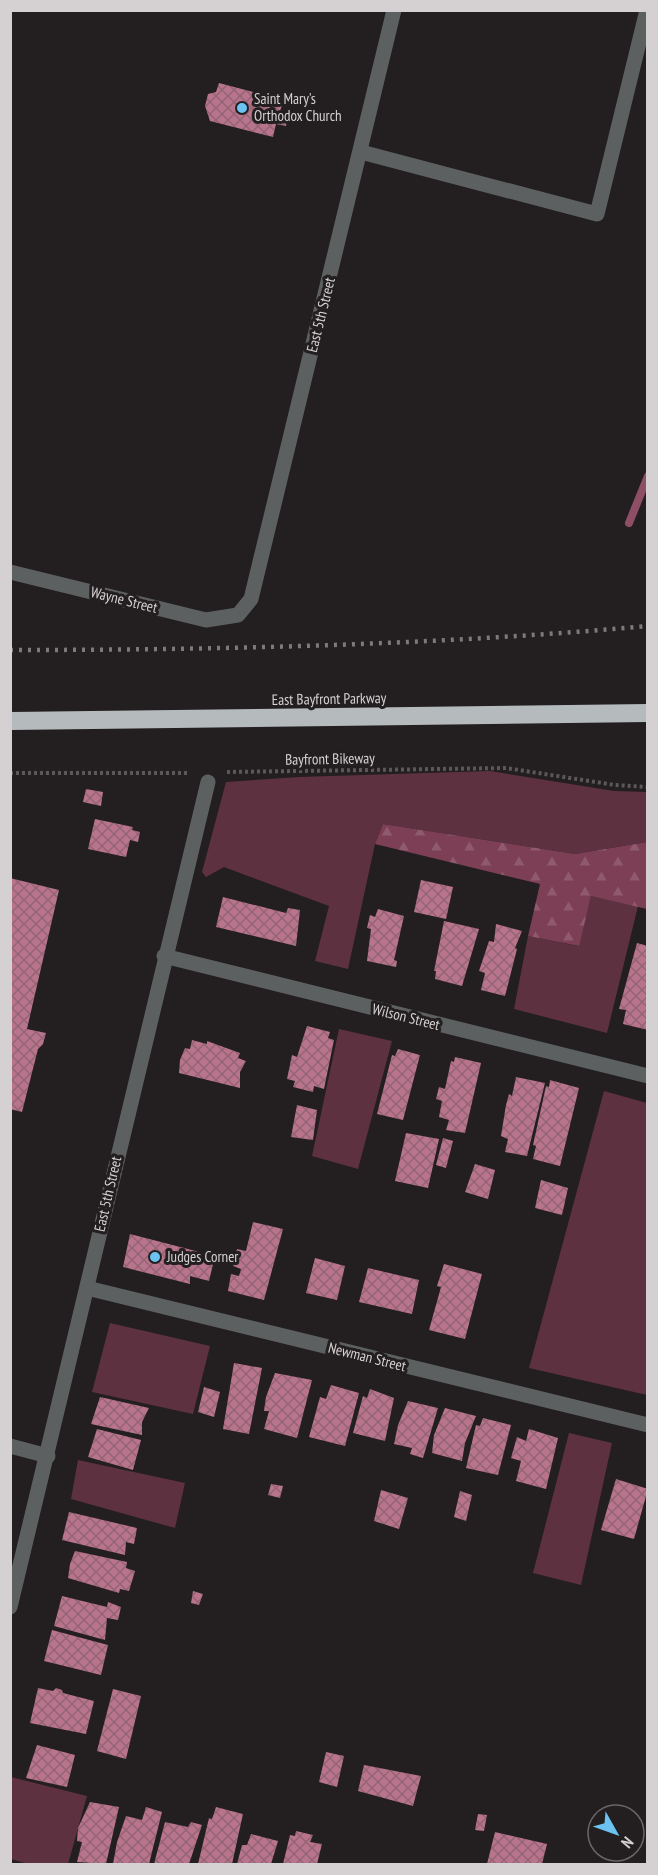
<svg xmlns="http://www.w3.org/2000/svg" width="658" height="1875" viewBox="0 0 658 1875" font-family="'PT Sans Narrow',sans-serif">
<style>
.green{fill:#5e3141}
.forest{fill:url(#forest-firs)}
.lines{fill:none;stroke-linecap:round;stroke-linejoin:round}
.stream{stroke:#8e4e65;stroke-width:8}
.building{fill:url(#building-cross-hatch)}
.path{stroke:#5c5758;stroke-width:4;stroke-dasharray:3 3;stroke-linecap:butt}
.minor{stroke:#5d6061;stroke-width:15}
.highway{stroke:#b5babd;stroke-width:18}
.rail{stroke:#7e7a7b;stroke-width:4.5;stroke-dasharray:3 6;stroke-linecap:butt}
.poi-dot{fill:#6cc3f2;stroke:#231e1f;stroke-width:2}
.labels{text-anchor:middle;stroke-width:6;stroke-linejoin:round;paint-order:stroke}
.poi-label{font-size:15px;fill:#d5d1d2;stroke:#231e1f;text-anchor:start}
.street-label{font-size:15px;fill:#d5d1d2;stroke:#231e1f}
</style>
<defs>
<pattern id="forest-firs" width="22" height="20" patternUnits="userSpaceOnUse" patternTransform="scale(1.5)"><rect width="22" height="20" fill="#7d3f56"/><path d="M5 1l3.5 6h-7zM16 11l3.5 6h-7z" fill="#8f5a6d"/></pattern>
<pattern id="building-cross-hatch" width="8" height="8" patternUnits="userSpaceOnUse" patternTransform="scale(1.5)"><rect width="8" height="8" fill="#b8748c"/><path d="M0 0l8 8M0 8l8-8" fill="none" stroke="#946475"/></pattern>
</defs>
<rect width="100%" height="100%" fill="#231e1f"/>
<g class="green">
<path d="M490,771L614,791L647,792V842L575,854L383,824L375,844L348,969L315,961L329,906L224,867L206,877L202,872L226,782L299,777Z"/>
<path d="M591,896L638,906L607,1033L514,1009L528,936L578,946Z"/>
<path d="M339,1029L392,1041L358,1169L312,1156Z"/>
<path d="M604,1091L647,1103V1395L529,1368Z"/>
<path d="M110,1323L210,1346L193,1414L92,1392Z"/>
<path d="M569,1433L612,1443L581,1585L533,1573Z"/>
<path d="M78,1460L185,1483L175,1528L71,1499Z"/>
<path d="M11,1777L87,1796L68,1864H28L11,1859Z"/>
</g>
<path class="forest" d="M383,824L575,854L647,842V909L591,896L579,946L528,936L540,884L375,844Z"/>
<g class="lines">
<path class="stream" d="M629,523L648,476"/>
</g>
<g class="building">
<path d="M219,83L284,100L280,111L288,114L286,126L276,124L273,137L210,121L205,106L208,94L216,92Z"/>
<path d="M86,789L103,792L101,806L83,802Z"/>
<path d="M95,819L133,827L132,830L140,832L138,842L130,840L126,857L88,849Z"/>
<path d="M10,878L59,890L27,1029L46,1033L43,1044L38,1049L22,1112L10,1109Z"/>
<path d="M421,880L453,887L446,919L414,912Z"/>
<path d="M223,897L286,913L288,908L300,910L296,946L216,927Z"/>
<path d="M378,909L404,916L394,960L397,961L396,967L367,961L371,929L367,928L370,915L375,917Z"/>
<path d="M444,921L479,929L462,986L435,979L436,971H434Z"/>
<path d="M496,924L522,931L515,948L517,949L505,996L481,990L485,973L479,971L489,941L494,942Z"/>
<path d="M637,943L648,946V1030L623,1024L626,1010L619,1009Z"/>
<path d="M307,1026L330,1032L328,1038L334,1040L324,1089L314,1086L313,1092L293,1087L295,1081L287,1079L292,1055L297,1057Z"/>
<path d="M192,1040L207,1044V1041L240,1053L238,1058L246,1061L240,1072V1088L179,1073L180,1060L185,1048L190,1049Z"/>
<path d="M398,1049L420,1055L403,1120L377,1114L392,1055L395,1056Z"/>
<path d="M455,1057L481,1063L465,1133L446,1130L449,1120L439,1117L442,1101L436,1099L439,1087L445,1089L451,1061L454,1062Z"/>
<path d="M516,1077L545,1083L527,1156L505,1152L508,1139L501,1136L506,1105L509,1094L512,1096Z"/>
<path d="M550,1080L579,1088L560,1166L533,1159L536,1146L533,1145L546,1086L549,1087Z"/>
<path d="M297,1105L317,1110L313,1140L291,1137Z"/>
<path d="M406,1133L439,1139L428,1188L395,1181Z"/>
<path d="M443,1138L453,1141L446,1168L436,1165Z"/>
<path d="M475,1164L495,1170L488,1199L465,1192Z"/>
<path d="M541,1180L568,1188L562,1215L535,1208Z"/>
<path d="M253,1222L283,1229L264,1300L228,1291L231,1274L239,1276L241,1269L233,1266L237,1249L246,1251Z"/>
<path d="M130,1234L215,1256L209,1281L190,1276V1284L123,1267Z"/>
<path d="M315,1258L345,1266L337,1300L306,1293Z"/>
<path d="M444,1264L482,1274L465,1339L429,1330L441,1287L437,1286Z"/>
<path d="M368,1268L419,1280L412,1314L359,1302Z"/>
<path d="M234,1363L262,1368L249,1434L223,1429Z"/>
<path d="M275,1373L312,1380L297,1438L264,1429L269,1411H264L266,1397Z"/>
<path d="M331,1385L359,1393L345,1446L309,1437L320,1397L326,1399Z"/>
<path d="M204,1387L220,1392L214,1417L198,1412Z"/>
<path d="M370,1389L394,1398L385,1441L353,1433L363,1396L367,1398Z"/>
<path d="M100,1397L149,1408L142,1422V1435L91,1424Z"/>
<path d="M408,1401L438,1408L423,1458L410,1454L412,1448L394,1444L398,1425Z"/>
<path d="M445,1408L476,1416L465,1443L462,1461L432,1453L434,1435Z"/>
<path d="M483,1418L511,1425L498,1475L466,1468L476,1425L480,1426Z"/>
<path d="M97,1429L141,1440L133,1470L88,1457Z"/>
<path d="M529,1429L558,1438L546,1489L516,1481L521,1461L511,1458L517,1437L526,1441Z"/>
<path d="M616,1479L648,1489L634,1539L601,1530Z"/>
<path d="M271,1484L283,1486L280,1498L268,1495Z"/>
<path d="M381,1490L408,1498L399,1529L374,1521Z"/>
<path d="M460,1491L472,1495L466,1521L454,1517Z"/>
<path d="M69,1512L137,1528L134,1544L126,1542L125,1555L62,1540Z"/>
<path d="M75,1551L127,1562L126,1568L135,1571L129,1591L120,1589L119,1593L68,1578L70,1564Z"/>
<path d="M193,1591L203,1594L199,1605L191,1603Z"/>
<path d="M62,1596L107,1607L108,1602L121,1607L118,1620L107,1618L105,1640L54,1626Z"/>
<path d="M52,1630L108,1645L101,1675L44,1661Z"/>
<path d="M38,1688L53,1691L56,1688L62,1690L63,1693L94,1701L86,1734L30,1723Z"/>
<path d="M113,1689L141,1696L126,1759L97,1751Z"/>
<path d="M37,1745L75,1755L67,1787L26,1778Z"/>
<path d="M326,1752L344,1756L337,1787L319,1782Z"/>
<path d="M364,1765L421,1776L413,1806L358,1791Z"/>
<path d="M90,1802L119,1807L106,1864L77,1862L82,1842L77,1841L78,1828Z"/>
<path d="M146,1807L162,1812L149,1864H113L117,1842L126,1816L142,1820Z"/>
<path d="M216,1807L243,1814L232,1864H198L209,1818L212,1819Z"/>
<path d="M478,1814L487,1815L484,1831L475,1830Z"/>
<path d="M165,1822L188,1827L191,1822L202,1825L189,1864H154Z"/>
<path d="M296,1831L313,1835L310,1842L322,1844L317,1864H283L290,1835L295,1836Z"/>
<path d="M495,1832L547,1844L542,1864H487Z"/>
<path d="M251,1834L278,1841L271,1864H237L242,1845H247Z"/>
</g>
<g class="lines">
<g class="path">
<path d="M227,772L506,768L615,785L648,787"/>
<path d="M10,773H189"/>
</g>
<g class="minor">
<path d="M361,152L597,214L647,10"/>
<path d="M10,572L206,620L238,615L251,599L394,10"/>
<path d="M164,956L648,1076"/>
<path d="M87,1288L648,1425"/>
<path d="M10,1446L48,1456"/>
<path d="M10,1607L208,782"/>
</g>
<path class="highway" d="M10,721L648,713"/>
<path class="rail" d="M10,650C223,650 435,645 648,626"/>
</g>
<g class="poi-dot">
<circle cx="242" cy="108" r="6"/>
<circle cx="155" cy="1257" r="6"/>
</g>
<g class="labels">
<g class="poi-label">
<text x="254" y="104">Saint Mary's<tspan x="254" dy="17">Orthodox Church</tspan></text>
<text x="167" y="1262">Judges Corner</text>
</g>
<g class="street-label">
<text transform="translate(321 315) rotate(-76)" y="5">East 5th Street</text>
<text transform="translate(124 600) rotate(14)" y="5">Wayne Street</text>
<text transform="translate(329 699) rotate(-1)" y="5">East Bayfront Parkway</text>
<text transform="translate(330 759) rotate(-1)" y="5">Bayfront Bikeway</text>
<text transform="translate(406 1017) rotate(14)" y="5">Wilson Street</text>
<text transform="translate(108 1194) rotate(-77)" y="5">East 5th Street</text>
<text transform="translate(367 1357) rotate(14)" y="5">Newman Street</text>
</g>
</g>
<rect width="658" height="1875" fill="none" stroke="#d5d1d2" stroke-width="24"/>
<g transform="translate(616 1833) rotate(130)"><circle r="28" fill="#231e1f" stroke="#6a6667" stroke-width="1.5"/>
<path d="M0-4.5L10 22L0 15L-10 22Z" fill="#6cc3f2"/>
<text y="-9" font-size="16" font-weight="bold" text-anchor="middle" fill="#d5d1d2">N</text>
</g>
</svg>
